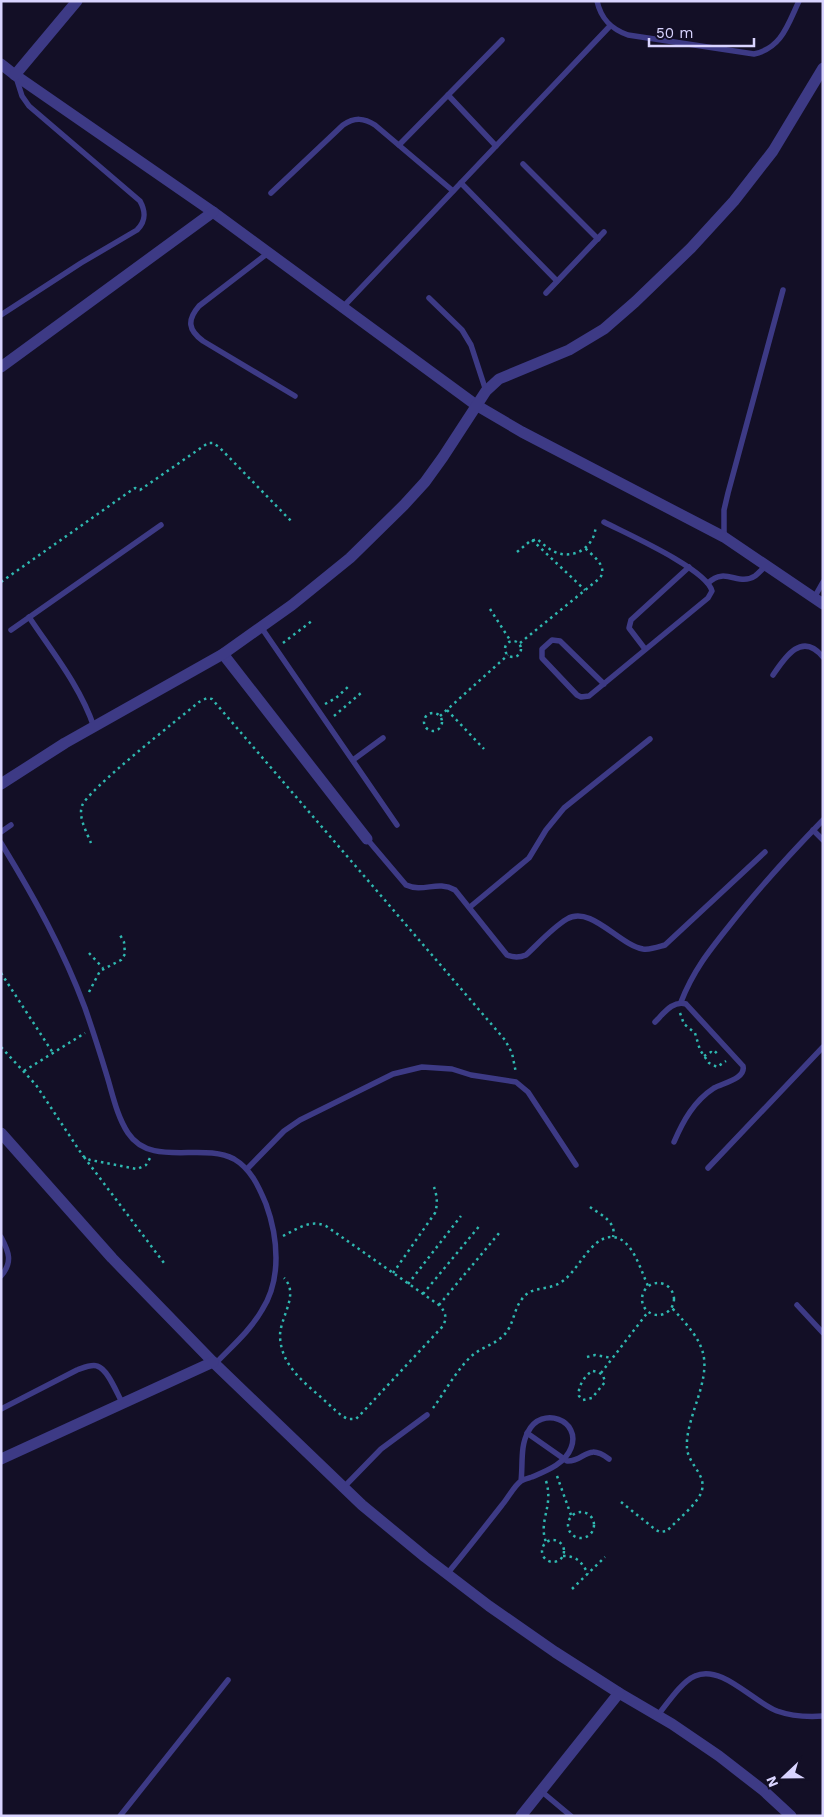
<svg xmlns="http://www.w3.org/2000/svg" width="824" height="1817" viewBox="0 0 824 1817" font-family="'Work Sans',sans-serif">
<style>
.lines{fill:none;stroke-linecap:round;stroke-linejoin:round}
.path{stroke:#2fb8b0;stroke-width:2.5;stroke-dasharray:2.5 4;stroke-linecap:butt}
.service{stroke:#3d3a85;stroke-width:5.5}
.minor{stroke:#3d3a85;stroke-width:11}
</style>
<rect width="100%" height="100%" fill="#130f26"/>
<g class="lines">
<g class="path">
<path d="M532,540L585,590"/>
<path d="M517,552L529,542L537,539C542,543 547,548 553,551C566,558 583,554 591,541C594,537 595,532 596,526"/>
<path d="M1,582L129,492L135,488L140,490L208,443H213L219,447L293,523"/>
<path d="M490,609L510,640"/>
<circle cx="513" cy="649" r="8"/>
<path d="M283,643L313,620"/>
<path d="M520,643L600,578C608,566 593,556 585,548"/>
<path d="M325,704L336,698L350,685"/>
<path d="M447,710L484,749"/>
<circle cx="433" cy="722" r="9"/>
<path d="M334,716L361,693"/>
<path d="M440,716L508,655"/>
<path d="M91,843C87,833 78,817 82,806C86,791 181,717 199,702L207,698L212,699L505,1040L512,1053L516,1073"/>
<path d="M89,953L103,968"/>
<path d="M1,973L53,1053"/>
<path d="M89,992L100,971L121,960L125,954L124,942L119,933"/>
<path d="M680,1013L684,1024L695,1033L700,1050L709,1063L717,1067L726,1061"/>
<path d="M1,1047L36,1085L83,1156L90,1160L137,1169L146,1165L150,1158"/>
<path d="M704,1056L711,1052L714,1054L717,1051"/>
<path d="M24,1071L85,1033"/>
<path d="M84,1157L164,1263"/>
<path d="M590,1207C601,1215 617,1222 613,1237"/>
<path d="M283,1236C297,1229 310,1219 326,1226L439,1305C446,1312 447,1318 443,1326L359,1416L356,1419H348C339,1415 332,1407 324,1400C304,1382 281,1366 280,1336C280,1317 300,1294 284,1278"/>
<path d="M393,1273L435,1213C438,1203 437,1196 434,1187"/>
<circle cx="658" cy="1299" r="16"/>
<path d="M408,1284L461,1216"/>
<path d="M423,1294L481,1224"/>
<path d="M439,1305L500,1232"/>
<path d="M587,1357L595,1355L612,1358"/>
<path d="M593,1371L598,1372L603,1375L605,1382L592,1398L583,1400L579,1396C577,1388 585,1374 593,1371Z"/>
<path d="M601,1373L648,1312"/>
<path d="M433,1408C445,1392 458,1367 474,1354C483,1347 495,1344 503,1336C514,1326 513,1310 522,1299C530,1287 544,1290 556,1285C578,1276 588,1237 612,1237C632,1237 641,1271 648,1286"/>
<path d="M557,1476L571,1515"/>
<path d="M546,1481C554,1506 538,1521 546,1542"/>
<path d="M621,1502L656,1530L660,1532L667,1531C677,1520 699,1503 702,1490C706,1474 688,1464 687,1448C686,1435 691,1420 695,1407C712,1357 707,1346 672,1308"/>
<circle cx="581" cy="1525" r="13"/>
<circle cx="553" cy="1551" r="11"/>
<path d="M563,1556C577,1556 582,1562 588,1574"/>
<path d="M572,1589L605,1557"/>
</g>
<g class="service">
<path d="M597,1C601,19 611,29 628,35L754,54C782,48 788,24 799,1"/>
<path d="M448,95L496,146"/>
<path d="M399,145L502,40"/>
<path d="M523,164L598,239"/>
<path d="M461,183L557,281"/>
<path d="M271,193L343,125C355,117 364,118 375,125L453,191"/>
<path d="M268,253L199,306C187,320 188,330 203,341L295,396"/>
<path d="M546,293L604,232"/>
<path d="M429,298L462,330L471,345L486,391"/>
<path d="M343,307L610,26"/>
<path d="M1,315L81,263L137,230C146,221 146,212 140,201L29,106L22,96L16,77"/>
<path d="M724,537V510L728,493L783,290"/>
<path d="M708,583C726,566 738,587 755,576C759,573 763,568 767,565"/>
<path d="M814,598L823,582"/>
<path d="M29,617C53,653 80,686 94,727"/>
<path d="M261,627L397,825"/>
<path d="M11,630L161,525"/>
<path d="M645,649L629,628L631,620L689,567"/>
<path d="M773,675C785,657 802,631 823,657"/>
<path d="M604,684L560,641L552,640L542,649V658L577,695L581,697L589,696L708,598L712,591C707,569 625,533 604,522"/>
<path d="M353,760L383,738"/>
<path d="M813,830L823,840"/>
<path d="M1,832L11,825"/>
<path d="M367,839L406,885C424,893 437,880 455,890L507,955C514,958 519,958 526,955C539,943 552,928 567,919C591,905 619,945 643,949C651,950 658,947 665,945L765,852"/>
<path d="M1,843C34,897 63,949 85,1008C93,1031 100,1053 107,1076C113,1096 117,1116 128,1133C151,1168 202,1142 234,1159C251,1169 259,1187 266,1204C278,1237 282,1279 262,1310C250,1331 231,1347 215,1364"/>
<path d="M470,907L529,858L546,830L564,808L650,739"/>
<path d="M681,1002C693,971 709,951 729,926C758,889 790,854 823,820"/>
<path d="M655,1022C664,1013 673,1000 686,1004L743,1066C746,1079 723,1083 714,1088C694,1101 683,1121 674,1142"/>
<path d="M708,1168L823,1047"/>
<path d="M247,1169L284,1131L300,1120L393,1074L422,1067L452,1069L471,1075L516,1082L528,1092L576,1165"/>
<path d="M1,1237C9,1252 13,1262 1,1276"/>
<path d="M797,1305L823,1333"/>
<path d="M1,1409L77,1370C83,1368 91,1364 97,1366C108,1369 117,1394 123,1404"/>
<path d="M527,1433L567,1461C585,1462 586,1442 609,1459"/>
<path d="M344,1487L381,1449L427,1415"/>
<path d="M447,1574C466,1551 484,1528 502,1505C508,1498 514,1486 521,1481C524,1479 529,1478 532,1477C546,1471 565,1464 571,1448C582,1420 541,1405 528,1432C520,1446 523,1465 521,1481"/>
<path d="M658,1715C667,1704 681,1682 695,1676C721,1664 752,1701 777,1711C791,1716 808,1717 823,1716"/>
<path d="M541,1791L571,1816"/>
<path d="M120,1816L228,1680"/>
</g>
<g class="minor">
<path d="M1,64L15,75L213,212L476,405L522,432L724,537L823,604"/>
<path d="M15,75L77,1"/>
<path d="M1,367L213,212"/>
<path d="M223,654L367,839"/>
<path d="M1,784L65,743L223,654L292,605L350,558L404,505L425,482L443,457L486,391L499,379L569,350L604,329L635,302L691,248L734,201L773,151L823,68"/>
<path d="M1,1133L112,1258L213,1362L362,1505L425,1557L489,1606L555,1652L619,1693L672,1724L719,1756L764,1791L791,1816"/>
<path d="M1,1459L213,1362"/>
<path d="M521,1816L619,1693"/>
</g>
</g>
<rect width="824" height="1817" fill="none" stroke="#d9d4ff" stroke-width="5"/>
<g transform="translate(784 1777) rotate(248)" stroke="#130f26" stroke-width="4" paint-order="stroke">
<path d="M0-4L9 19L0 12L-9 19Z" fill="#d9d4ff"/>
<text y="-8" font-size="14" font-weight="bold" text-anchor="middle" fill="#d9d4ff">N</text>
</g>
<path d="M649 38v8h105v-8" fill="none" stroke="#d9d4ff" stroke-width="2.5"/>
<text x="656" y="38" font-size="15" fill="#d9d4ff" stroke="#130f26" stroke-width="4" paint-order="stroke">50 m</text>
</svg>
